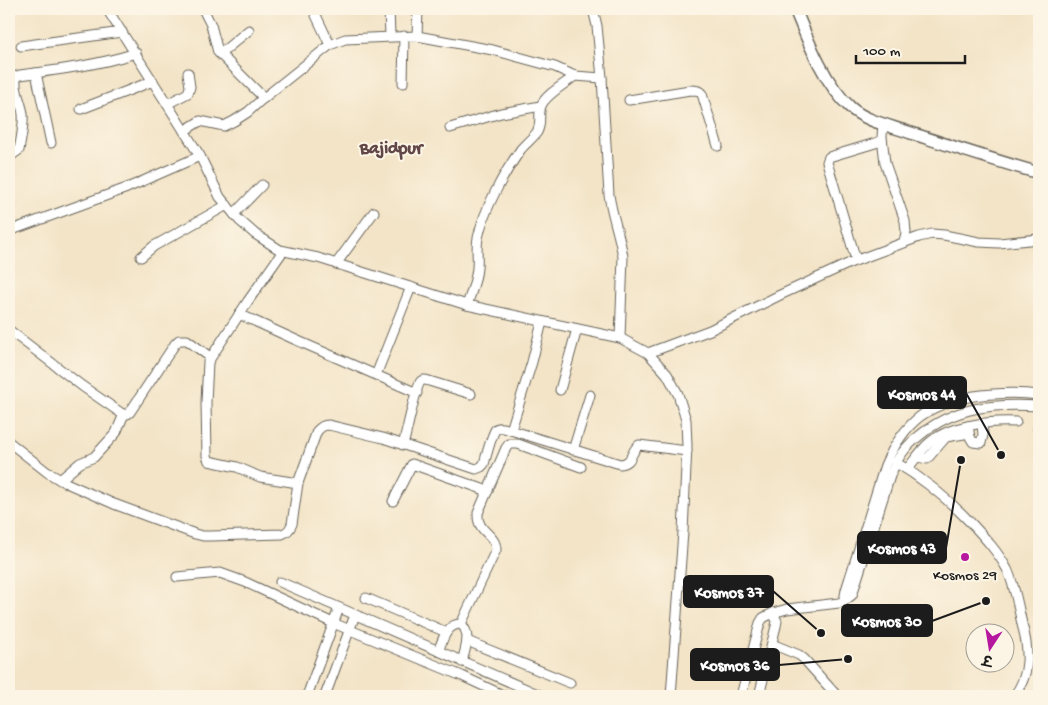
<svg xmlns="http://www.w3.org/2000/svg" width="1048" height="705" viewBox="0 0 1048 705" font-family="'Gochi Hand','Playpen Sans Deva',sans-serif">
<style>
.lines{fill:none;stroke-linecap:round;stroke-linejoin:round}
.minor-casing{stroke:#676258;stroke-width:11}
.tertiary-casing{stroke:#676258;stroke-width:14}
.minor{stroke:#fff;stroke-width:9}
.tertiary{stroke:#fff;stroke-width:11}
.poi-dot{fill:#b5179e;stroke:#fcf5e5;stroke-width:2}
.labels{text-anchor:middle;stroke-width:4;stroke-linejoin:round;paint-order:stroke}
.poi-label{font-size:15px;fill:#1c1c1c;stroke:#fcf5e5}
.quarter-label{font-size:18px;font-weight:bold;fill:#614747;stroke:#fcf5e5}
.leader{fill:none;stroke:#1c1c1c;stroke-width:2}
.callout-dot{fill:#1c1c1c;stroke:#fcf5e5;stroke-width:2}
.callout{fill:#1c1c1c;stroke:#1c1c1c;stroke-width:2}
.callout-label{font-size:16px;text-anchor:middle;font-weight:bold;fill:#fff}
</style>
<rect width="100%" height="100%" fill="#fcf5e5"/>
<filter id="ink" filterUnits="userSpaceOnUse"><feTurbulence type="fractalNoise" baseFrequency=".02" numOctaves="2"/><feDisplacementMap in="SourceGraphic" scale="10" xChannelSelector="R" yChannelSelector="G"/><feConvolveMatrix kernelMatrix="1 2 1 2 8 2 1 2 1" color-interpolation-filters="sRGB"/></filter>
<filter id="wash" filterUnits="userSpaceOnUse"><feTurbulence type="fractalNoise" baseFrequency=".0096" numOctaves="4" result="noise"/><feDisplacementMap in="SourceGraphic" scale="20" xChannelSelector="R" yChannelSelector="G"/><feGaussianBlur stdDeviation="1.12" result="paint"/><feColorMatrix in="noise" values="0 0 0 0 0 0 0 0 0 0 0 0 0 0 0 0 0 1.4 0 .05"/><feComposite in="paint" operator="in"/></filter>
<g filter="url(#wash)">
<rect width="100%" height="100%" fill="#f3e4c7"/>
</g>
<g filter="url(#ink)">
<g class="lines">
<defs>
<g id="minor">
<path d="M107,9L200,156L220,197L239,220L255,234L280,250L318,258L467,305L620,338L648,353L667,374L678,394L686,420L687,446L683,532L671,696"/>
<path d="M203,9L211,25L218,52L264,98"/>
<path d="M313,9L330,45"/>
<path d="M389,9L390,36"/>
<path d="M593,9L597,26L602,78L609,195C612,216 620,236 623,257L620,338"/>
<path d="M417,36L418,9"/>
<path d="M21,46L122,32"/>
<path d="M220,54L249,30"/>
<path d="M36,73L51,143"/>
<path d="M403,83L404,36"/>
<path d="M629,100L690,90C696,90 699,90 702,94L718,146"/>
<path d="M167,104L188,93L190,87L188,73"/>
<path d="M81,109L153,81"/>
<path d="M883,124L882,137L885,163L905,221L906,232L904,243"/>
<path d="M450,128L501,113L541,106"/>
<path d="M184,131L200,121L224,126L234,121L248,112L260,101L330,45L345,39L417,36L493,50L555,67L575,76L602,78"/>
<path d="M9,157L19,150C21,140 24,124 23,114C22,103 12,86 17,76L20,75C59,70 98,65 136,53"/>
<path d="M234,214L262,185"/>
<path d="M9,231L127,188L200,156"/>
<path d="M283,251L248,301L208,362L206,402L207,456L209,461L237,467L260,477L298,483"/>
<path d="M141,257L154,246L227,205"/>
<path d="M856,260L827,162L829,157L882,141"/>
<path d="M336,264L374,212"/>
<path d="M467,305C471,293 476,281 477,268C478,258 476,248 478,238C484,209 504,173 521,149C526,143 533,138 537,132C542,124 538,114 541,106C545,95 566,83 575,76"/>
<path d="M239,314L296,340L417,393"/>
<path d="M9,330L82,386L121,413C125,415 127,415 130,412L175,344L179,340H187L210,357"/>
<path d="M648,353L710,330L780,295L852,262L919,237L932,234L944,235L979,242L999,243L1039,239"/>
<path d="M376,375L411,287"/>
<path d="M560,390L577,329"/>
<path d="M968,426L970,437L973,442L981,443L983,435L982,424"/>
<path d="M1038,429H1039"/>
<path d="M511,430L532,362L542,322"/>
<path d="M9,442L47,472L64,482L114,504L195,534L203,536H210L282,534C288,532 290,529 292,524L298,483L317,431C321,427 323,425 329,425L383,438L476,469L481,467L484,464C486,457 492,433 496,429C498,427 501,428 504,428L620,464C634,463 630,451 639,445L687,451"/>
<path d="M403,445C406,436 416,385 421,381C424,379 426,380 429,381L471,394"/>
<path d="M573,450L590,395"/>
<path d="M918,457L927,459L946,437L964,434"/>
<path d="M895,462C924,479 949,500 972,524C985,538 998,552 1007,569C1015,586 1018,606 1022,624C1029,650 1031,674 1014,696"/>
<path d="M907,469C914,461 920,452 927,445C947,425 989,421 1016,422"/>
<path d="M60,480L80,463L94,457L116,433L124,414"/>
<path d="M393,501L412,464L488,491"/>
<path d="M177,577L220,573L245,582L333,623L462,676L505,696"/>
<path d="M280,582L542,696"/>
<path d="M366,598L446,632"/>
<path d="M844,601L846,590L885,465C905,421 927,404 974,396C996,393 1017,392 1039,395"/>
<path d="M461,624L496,550C496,536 482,533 479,522C478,520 478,515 478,513L506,448L509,444H518L581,467"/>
<path d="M467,641L570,683"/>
<path d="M772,644L799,655L804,659L837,696"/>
<path d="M438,651C443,640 446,624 461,624C472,634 465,649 462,662"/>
<path d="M307,696L339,608"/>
<path d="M325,696L355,615"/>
<path d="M741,696L760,623L763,618L773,613L787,609L839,603L844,601L852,595L890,476C897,458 904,448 919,436C955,406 995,403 1039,406"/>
<path d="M759,696L776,626L777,621L773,613"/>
</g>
<path id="tertiary" d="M795,9C808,41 825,85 851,108C867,122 892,126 911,133C954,147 996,161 1039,173"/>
</defs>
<use href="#minor" class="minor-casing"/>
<use href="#tertiary" class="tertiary-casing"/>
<use href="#minor" class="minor"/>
<use href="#tertiary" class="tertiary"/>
</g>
</g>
<circle class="poi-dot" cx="965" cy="557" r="5"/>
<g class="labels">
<g class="poi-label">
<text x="965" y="579">Kosmos 29</text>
</g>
<g class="quarter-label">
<text x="391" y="153">Bajidpur</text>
</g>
</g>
<path class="leader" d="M1001 455L966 393M961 460L946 548M821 633L773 591M986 601L932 621M848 659L779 665"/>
<g class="callout-dot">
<circle cx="1001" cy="455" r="5"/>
<circle cx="961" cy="460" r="5"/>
<circle cx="821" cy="633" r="5"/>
<circle cx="986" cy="601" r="5"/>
<circle cx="848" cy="659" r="5"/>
</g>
<g class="callout">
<rect x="878" y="377" width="88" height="31" rx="5"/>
<rect x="858" y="532" width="88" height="31" rx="5"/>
<rect x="684" y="576" width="89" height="31" rx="5"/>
<rect x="842" y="605" width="90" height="31" rx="5"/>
<rect x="691" y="649" width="88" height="31" rx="5"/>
</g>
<g class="callout-label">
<text x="922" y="399">Kosmos 44</text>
<text x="902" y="553">Kosmos 43</text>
<text x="729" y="597">Kosmos 37</text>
<text x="887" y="626">Kosmos 30</text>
<text x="735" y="670">Kosmos 36</text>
</g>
<rect width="1048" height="705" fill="none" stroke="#fcf5e5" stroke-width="30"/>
<g transform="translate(990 648) rotate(192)"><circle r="24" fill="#fcf5e5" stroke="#a29e95"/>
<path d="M0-4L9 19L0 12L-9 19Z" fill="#b5179e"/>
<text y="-8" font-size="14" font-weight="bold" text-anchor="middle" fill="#1c1c1c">उ</text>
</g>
<path d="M856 55v8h109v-8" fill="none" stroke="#1c1c1c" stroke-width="2.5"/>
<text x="863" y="55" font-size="15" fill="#1c1c1c" stroke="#fcf5e5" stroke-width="4" paint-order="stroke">100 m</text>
</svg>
